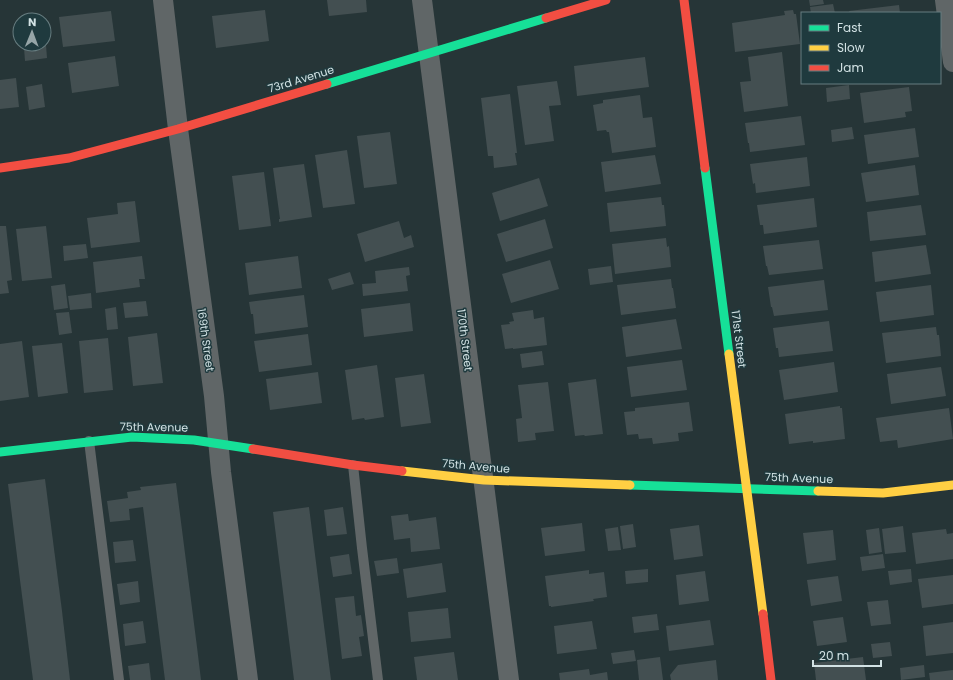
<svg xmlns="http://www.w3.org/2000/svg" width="953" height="680" viewBox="0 0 953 680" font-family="Poppins,sans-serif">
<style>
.building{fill:#434f51}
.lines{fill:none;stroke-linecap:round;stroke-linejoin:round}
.lane{stroke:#606667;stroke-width:10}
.street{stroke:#606667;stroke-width:20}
.fast{stroke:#16e098;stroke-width:9}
.slow{stroke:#ffcf43;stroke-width:9}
.jam{stroke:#f24e42;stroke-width:9}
.labels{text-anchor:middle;stroke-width:3;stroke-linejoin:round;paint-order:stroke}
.street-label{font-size:11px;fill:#d2e2e4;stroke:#1f3a3e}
</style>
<rect width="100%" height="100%" fill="#263537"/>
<g class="building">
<path d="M327,0H366L367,12L329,16Z"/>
<path d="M809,0H823L824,4L810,6Z"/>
<path d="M833,4L835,13H811L810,7Z"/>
<path d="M899,5L900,13H850L849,11Z"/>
<path d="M265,10L269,41L216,48L212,16Z"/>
<path d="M793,10L794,14H796L800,44L735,52L732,23L785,15L784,11Z"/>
<path d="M111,11L115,41L63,47L59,17Z"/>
<path d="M46,45L47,58L25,61L24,48Z"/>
<path d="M782,52L788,106L744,112L740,82L751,81L748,57Z"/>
<path d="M115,56L119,86L72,93L68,63Z"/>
<path d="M645,57L649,87L577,96L574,66Z"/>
<path d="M16,78L19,107L0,109V80Z"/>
<path d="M557,81L561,105L549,106L554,141L525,145L517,86Z"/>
<path d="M42,84L45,107L29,110L26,87Z"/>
<path d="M849,85L850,99L827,102L826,88Z"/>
<path d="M909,87L912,111L905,112L906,117L864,123L860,93Z"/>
<path d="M510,94L517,153H515L517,165L494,168L493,156H488L481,98Z"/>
<path d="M640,95L643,118L652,117L656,147L612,153L609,132H607L606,130L597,131L593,105L603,103V100Z"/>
<path d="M801,116L805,145L750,152L749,143H748L745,123Z"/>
<path d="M852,127L854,139L832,142L831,130Z"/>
<path d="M915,128L919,157L868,164L864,135Z"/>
<path d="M390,132L397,184L364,188L357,136Z"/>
<path d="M347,150L355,204L323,208L315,155Z"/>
<path d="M655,155L661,184L605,192L601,162Z"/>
<path d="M807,157L810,186L756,193L755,183L753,184L750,164Z"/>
<path d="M304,164L312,217L279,222V219H280L273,168Z"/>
<path d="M915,165L919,195L866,202L861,173Z"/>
<path d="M264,172L271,226L239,230L232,176Z"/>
<path d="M539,178L548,206L500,221L492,193Z"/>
<path d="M661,197L662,205H664L666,226L610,232L607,203Z"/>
<path d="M814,198L817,227L764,234L763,225H760L757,205Z"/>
<path d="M135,201L140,242L91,248L87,218L118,214L117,203Z"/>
<path d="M921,205L926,235L870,241L867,212Z"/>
<path d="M545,219L553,248L506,262L497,234Z"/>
<path d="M399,221L404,238L411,235L414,247L365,262L357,234Z"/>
<path d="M0,226H6L12,280L7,281L9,293L0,294Z"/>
<path d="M46,226L52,278L22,281L16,229Z"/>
<path d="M666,238L667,247L669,246L671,267L615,274L612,244Z"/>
<path d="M819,240L823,269L769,275L767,266H766L763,246Z"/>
<path d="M86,244L88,258L64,261L63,246Z"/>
<path d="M926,245L931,274L875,282L872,252Z"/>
<path d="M142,256L145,279H139L140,287L96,293L93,262Z"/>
<path d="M298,256L302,288L249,295L245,263Z"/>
<path d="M550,260L559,289L511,303L502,274Z"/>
<path d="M611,266L613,282L590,285L588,269Z"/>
<path d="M409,267L410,275L406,276L408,291L363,296L362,284L376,283L375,271Z"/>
<path d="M350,272L354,284L332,290L328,279Z"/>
<path d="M671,279L672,288H673L676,308L621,315L617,285Z"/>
<path d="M824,280L828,310L774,316L772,307H771L768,287Z"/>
<path d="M65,284L68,308L54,310L51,286Z"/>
<path d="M931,285L934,315L880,322L876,292Z"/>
<path d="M91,293L92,308L70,310L68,296Z"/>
<path d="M304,295L308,327L255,334L253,314H251L249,302Z"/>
<path d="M146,301L148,316L125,318L123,303Z"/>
<path d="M410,303L413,331L364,337L361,309Z"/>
<path d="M116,307L118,329L107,330L105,309Z"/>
<path d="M533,310L534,319L544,317L547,345L513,349V348L505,349L501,325L510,324L509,322L514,321L512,313Z"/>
<path d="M69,312L72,333L59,335L56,313Z"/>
<path d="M676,319L682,349L626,357L622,327Z"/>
<path d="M829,321L833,351L779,357L778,348H776L773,328Z"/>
<path d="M936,327L937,335H939L941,356L886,363L882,333Z"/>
<path d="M157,333L163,383L133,386L128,337Z"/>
<path d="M308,334L312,365L259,372L254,341Z"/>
<path d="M108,338L113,390L84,393L79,341Z"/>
<path d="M22,341L29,397L0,401V344Z"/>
<path d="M62,343L68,393L38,397L32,346Z"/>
<path d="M542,351L544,365L522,368L520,354Z"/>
<path d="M682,360L687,390L631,397L627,367Z"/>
<path d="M834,362L838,392L784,400L779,370Z"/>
<path d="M377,365L384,417L365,420L364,418L352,420L345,370Z"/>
<path d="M941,367L946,396L891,404L887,374Z"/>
<path d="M318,372L322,403L270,410L266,379Z"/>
<path d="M424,374L431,423L401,427L395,378Z"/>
<path d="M596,379L603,434L585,436L584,435L575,436L568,383Z"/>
<path d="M548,382L554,431L535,433L536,440L518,442L516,419L522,418L518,385Z"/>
<path d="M689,402L693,431L678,433L679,441L653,444L652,438L639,439L638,434L627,435L624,412L635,411V408Z"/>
<path d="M840,406V408H842L845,439L813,443V441L789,444L785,414Z"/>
<path d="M949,408L953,439L898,448L897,440L880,442L876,418Z"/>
<path d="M45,479L62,611L70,680H33L20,580L8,484Z"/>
<path d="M176,483L197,647L201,680H165L143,507L129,509L130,520L110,522L107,501L128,498L127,492L141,490L140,487Z"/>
<path d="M309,507L322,610L331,680H294L273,512Z"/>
<path d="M343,507L347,534L327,536L324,510Z"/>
<path d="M408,514L409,521L436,517L440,549L411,552L410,538L394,540L391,516Z"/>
<path d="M582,523L585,551L545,556L541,528Z"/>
<path d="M633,524L636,547L623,549L620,526Z"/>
<path d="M699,525L703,556L674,560L670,529Z"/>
<path d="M903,526L906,552L885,554L882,529Z"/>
<path d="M618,527L621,550L608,551L605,529Z"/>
<path d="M879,528L882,552L869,554L866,530Z"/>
<path d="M946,529L947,534L953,533V559L916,564L912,533Z"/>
<path d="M833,530L836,560L807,564L803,533Z"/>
<path d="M133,540L136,561L115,563L113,542Z"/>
<path d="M349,554L352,574L333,577L330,557Z"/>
<path d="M883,554L885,568L862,571L860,557Z"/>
<path d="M397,558L399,573L377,576L374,561Z"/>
<path d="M442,563L446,592L407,598L403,569Z"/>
<path d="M648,569V582L626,584L625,571Z"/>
<path d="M911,569L912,582L890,585L888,571Z"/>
<path d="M589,570V574L604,572L607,597L593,599L594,601L551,607V606H549L545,576Z"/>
<path d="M705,571L709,601L679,605L676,575Z"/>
<path d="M953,575V604L922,608L918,579Z"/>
<path d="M838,576L842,601L811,606L807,580Z"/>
<path d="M138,581L140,602L120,605L117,584Z"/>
<path d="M354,596L356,616L361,615L364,636L359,637L362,656L342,659L335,598Z"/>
<path d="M888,600L891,624L871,626L867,602Z"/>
<path d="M448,608L451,638L411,642L408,612Z"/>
<path d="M657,614L659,630L634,633L632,617Z"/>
<path d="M843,617L847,642L817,646L813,621Z"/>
<path d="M710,620L714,645L669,651L666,626Z"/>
<path d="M143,621L146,643L125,646L123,624Z"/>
<path d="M592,621L597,649L557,654L554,626Z"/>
<path d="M953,622V653L926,656L923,626Z"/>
<path d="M890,642L892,656L873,658L871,644Z"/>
<path d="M634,650L636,661L613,664L611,653Z"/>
<path d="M454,652L458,680H417L414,657Z"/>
<path d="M660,657L663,680H639L637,660Z"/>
<path d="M863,657L866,680H816L814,663Z"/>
<path d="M716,660L718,680H671L670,675L678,665Z"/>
<path d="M149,663L151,680H130L128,666Z"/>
<path d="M924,665L925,677L901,680L900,668Z"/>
<path d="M589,669L590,675L607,672L608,680H560L559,673Z"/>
<path d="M953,670V680H930L929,673Z"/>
</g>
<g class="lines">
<g class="lane">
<path d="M89,441L119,680"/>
<path d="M353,465L362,548L378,680"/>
</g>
<g class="street">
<path d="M163,0L178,129L214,396L221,472L248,680"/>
<path d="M422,0L509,680"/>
<path d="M945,0L953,62"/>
</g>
<g class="fast">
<path d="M327,84L546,18"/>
<path d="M705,168L729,354"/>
<path d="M0,452L132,437L194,440L253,449"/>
<path d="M630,485L818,491"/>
</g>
<g class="slow">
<path d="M729,354L763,614"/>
<path d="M402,471L484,480L630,485"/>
<path d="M818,491L883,493L953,485"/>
</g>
<g class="jam">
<path d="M684,0L705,168"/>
<path d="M546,18L606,0"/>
<path d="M0,168L69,158L178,129L327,84"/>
<path d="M253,449L353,465L402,471"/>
<path d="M763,614L771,680"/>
</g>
</g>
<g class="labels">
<g class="street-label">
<text transform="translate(301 79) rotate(-17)" y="4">73rd Avenue</text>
<text transform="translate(739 339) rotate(83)" y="4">171st Street</text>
<text transform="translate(206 340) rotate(82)" y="4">169th Street</text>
<text transform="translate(465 340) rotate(83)" y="4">170th Street</text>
<text transform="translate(154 427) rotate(1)" y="4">75th Avenue</text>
<text transform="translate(476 466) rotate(5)" y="4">75th Avenue</text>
<text transform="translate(799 478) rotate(2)" y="4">75th Avenue</text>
</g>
</g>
<rect x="801" y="12" width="140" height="72" fill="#1f3a3e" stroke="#677d80"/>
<rect x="809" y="25" width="20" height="6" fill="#16e098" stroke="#677d80"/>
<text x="837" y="32" font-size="12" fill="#d2e2e4">Fast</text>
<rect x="809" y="45" width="20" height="6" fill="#ffcf43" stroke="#677d80"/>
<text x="837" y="52" font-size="12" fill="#d2e2e4">Slow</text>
<rect x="809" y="65" width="20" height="6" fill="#f24e42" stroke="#677d80"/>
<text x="837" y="72" font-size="12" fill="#d2e2e4">Jam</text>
<g transform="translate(32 32) rotate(1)"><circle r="19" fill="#1f3a3e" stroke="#677d80"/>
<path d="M0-3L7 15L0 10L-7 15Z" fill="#96a5a7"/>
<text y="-6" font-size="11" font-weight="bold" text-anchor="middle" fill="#d2e2e4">N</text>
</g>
<path d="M813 660v6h68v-6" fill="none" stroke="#d2e2e4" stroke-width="2"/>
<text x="819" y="660" font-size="12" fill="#d2e2e4" stroke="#1f3a3e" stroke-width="3" paint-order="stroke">20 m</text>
</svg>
